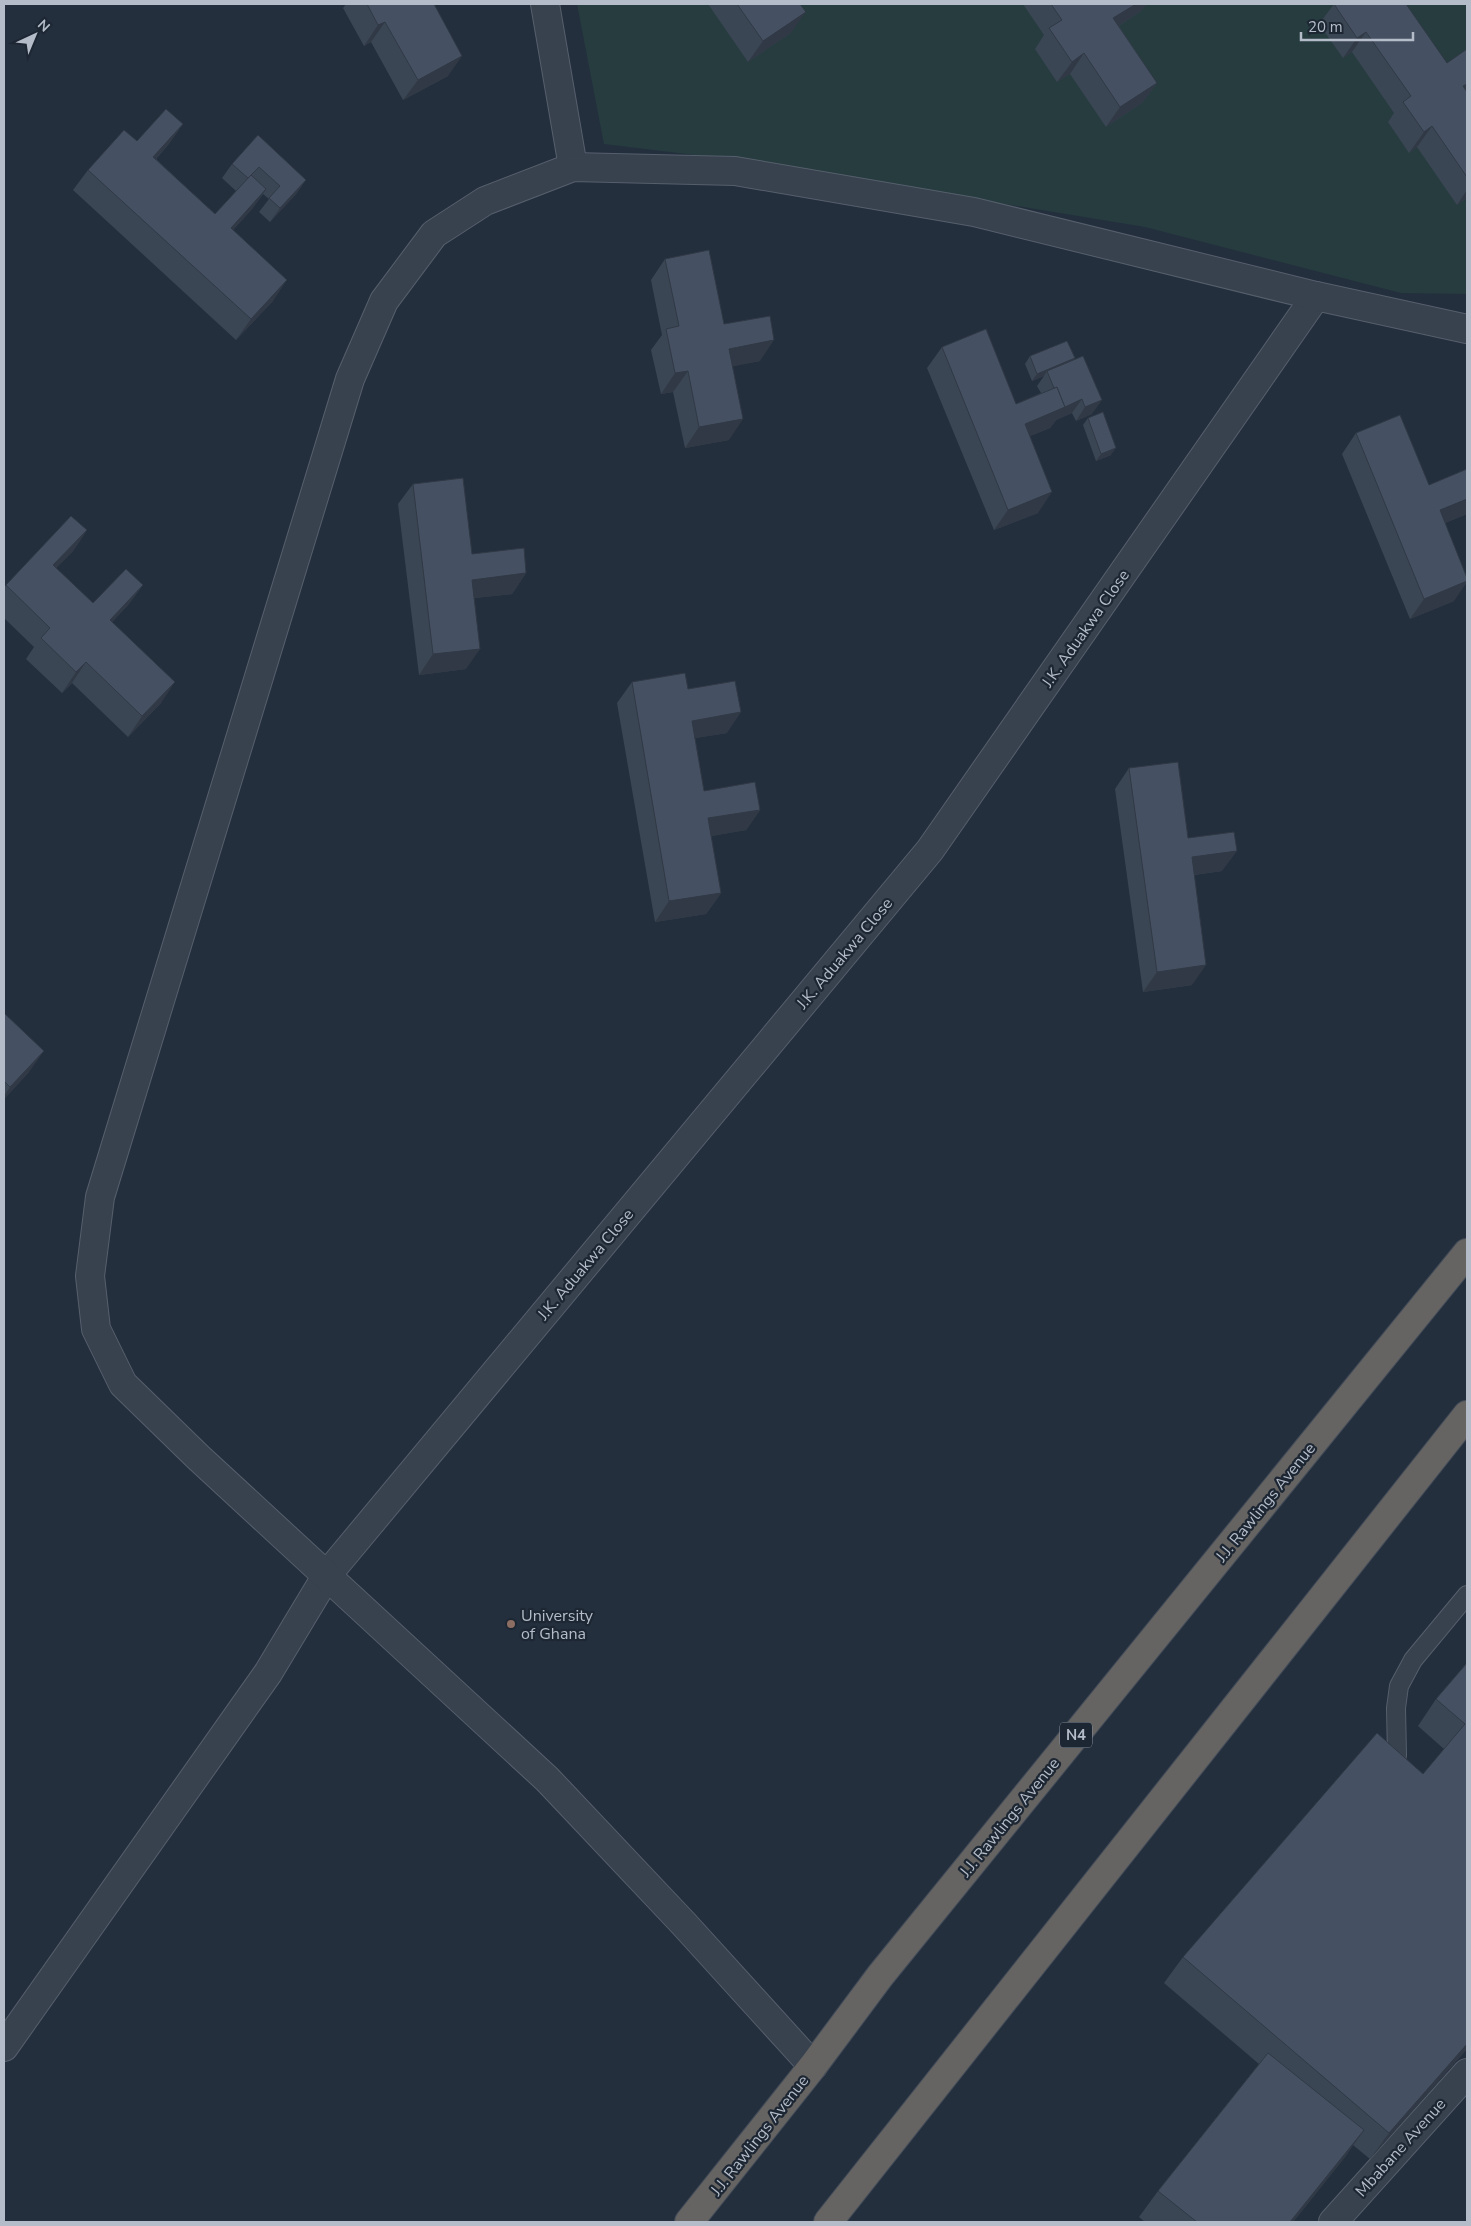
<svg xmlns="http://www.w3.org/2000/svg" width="1471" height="2226" viewBox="0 0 1471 2226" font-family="'Nunito Sans',sans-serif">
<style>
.green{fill:#263c3f}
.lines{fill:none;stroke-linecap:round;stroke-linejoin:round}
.service-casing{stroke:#565f6c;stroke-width:20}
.minor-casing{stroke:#565f6c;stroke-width:30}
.trunk-casing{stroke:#434c59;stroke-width:30}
.service{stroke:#38414e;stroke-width:18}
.minor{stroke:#38414e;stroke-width:28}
.trunk{stroke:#656462;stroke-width:28}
.wall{fill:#3b4654}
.shaded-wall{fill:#303945}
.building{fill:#455162;stroke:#303945}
.education-dot{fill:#8d6e63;stroke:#1d2633;stroke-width:2}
.labels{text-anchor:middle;stroke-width:4.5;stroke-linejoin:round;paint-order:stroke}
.shield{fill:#1d2633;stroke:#878f9c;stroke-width:1}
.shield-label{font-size:15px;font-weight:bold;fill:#b4bcc9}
.street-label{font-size:16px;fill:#b4bcc9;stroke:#1d2633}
.poi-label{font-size:16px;fill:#b4bcc9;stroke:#1d2633;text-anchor:start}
</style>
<rect width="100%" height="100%" fill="#242f3e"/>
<path class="green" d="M577,4H1467V294L1401,293L1145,227L736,160L604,144Z"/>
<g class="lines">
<defs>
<path id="service" d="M1393,1773L1397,1755L1396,1708L1399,1686L1413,1660L1467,1595"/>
<g id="minor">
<path d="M545,4L573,167"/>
<path d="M4,2047L268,1673L327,1575L930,850L1316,296"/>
<path d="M813,2066L684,1924L547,1779L198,1457L123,1384L96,1329L90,1276L100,1197L350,379L384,301L434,234L485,201L573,167L735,171L974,212L1316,296L1467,329"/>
<path d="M1333,2222L1467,2073"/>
</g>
<g id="trunk">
<path d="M689,2222L813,2066L880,1976L1467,1253"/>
<path d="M828,2222L1467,1415"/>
</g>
</defs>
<use href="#service" class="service-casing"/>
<use href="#minor" class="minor-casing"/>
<use href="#trunk" class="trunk-casing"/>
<use href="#service" class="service"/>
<use href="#minor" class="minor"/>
<use href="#trunk" class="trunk"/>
</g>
<g class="wall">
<path d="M346,4H434L448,76L403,100L371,42L364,46L343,8Z"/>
<path d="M708,4H800L791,33L748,62Z"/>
<path d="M1023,4H1147L1141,11L1119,26L1157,83L1142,103L1106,127L1070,74L1057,82L1035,49L1044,35Z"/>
<path d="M1334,4L1447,63L1467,49V198L1457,205L1417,147L1409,153L1388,122L1394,113L1352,52L1343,58L1319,24Z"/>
<path d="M183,124L168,145L156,159L215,214L236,191L222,178L232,164L258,135L306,180L296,194L270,222L259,212L269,199L263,194L252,209L233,230L273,301L236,340L73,190L88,170Z"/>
<path d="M665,259L724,324L760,361L732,366L729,440L685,448L673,392L661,394L651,350L662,335L651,280Z"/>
<path d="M942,347L1016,404L1041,393L1037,386L1044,376L1032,381L1025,364L1030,356L1075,358L1072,361L1092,414L1076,421L1072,413L1056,420L1050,428L1030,436L1038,513L994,530L927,368Z"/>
<path d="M1088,418L1111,455L1096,461L1083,425Z"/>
<path d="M1356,433L1429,485L1467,514L1445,523L1454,601L1410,619L1342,454Z"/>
<path d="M413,484L472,554L526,573L512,594L474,598L466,669L419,675L398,504Z"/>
<path d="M87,530L73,551L56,568L93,603L143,585L128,605L112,622L161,703L128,737L72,683L62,693L26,659L34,647L4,618V588L6,585Z"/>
<path d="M632,682L688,689L727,733L695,738L704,791L760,810L746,830L711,836L721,893L706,914L655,922L617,703Z"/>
<path d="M1129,768L1188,838L1222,871L1194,875L1192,985L1143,992L1115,789Z"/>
<path d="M4,1013L29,1072L4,1099Z"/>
<path d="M1467,1663V2049L1370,2159L1353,2145L1345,2157L1293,2222H1145L1139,2217L1158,2191L1259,2064L1164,1983L1183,1957L1423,1774L1444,1749L1418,1726L1436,1699Z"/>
</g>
<g class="shaded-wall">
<path d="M1136,4H1147L1141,11L1099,39L1113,18Z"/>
<path d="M806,12L791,33L748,62L763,41Z"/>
<path d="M385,22L371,42L364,46L378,25Z"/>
<path d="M1366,32L1352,52L1343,58L1357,38Z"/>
<path d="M1084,53L1070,74L1057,82L1072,62Z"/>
<path d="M462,56L448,76L403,100L418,80Z"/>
<path d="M1157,83L1142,103L1106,127L1120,107Z"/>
<path d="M1467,84V95L1463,86Z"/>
<path d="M183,124L168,145L139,177L153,157Z"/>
<path d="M1432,126L1417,147L1409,153L1424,132Z"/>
<path d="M306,180L296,194L270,222L280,208Z"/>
<path d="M266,189L252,209L216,248L231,228Z"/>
<path d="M1467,190V198L1457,205Z"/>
<path d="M287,280L273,301L236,340L251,319Z"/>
<path d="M774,340L760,361L715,370L729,349Z"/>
<path d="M1075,358L1070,365L1047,371L1044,376L1032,381L1037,374Z"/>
<path d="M688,371L673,392L661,394L675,373Z"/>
<path d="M1082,399L1072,413L1056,420L1050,428L1010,444L1025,424Z"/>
<path d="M1102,400L1092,414L1076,421L1085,407Z"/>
<path d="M743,419L729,440L685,448L699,427Z"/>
<path d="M1116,448L1111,455L1096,461L1101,454Z"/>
<path d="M1052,492L1038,513L994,530L1008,510Z"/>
<path d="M1467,499V514L1425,531L1440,510Z"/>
<path d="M87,530L73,551L39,586L53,565Z"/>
<path d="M526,573L512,594L457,600L472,580Z"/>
<path d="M1467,581V582L1454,601L1410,619L1424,599Z"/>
<path d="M143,585L128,605L95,640L110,620Z"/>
<path d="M480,649L466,669L419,675L433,654Z"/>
<path d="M86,662L72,683L62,693L76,672Z"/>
<path d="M175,682L161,703L128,737L142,716Z"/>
<path d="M741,712L727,733L677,741L692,721Z"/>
<path d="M760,810L746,830L694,839L708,818Z"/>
<path d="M1237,851L1222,871L1177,877L1192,857Z"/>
<path d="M721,893L706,914L655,922L669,901Z"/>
<path d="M1206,965L1192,985L1143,992L1157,972Z"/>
<path d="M44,1051L29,1072L4,1099V1096L10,1087Z"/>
<path d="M1467,2044V2049L1370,2159L1389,2133Z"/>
<path d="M1364,2130L1345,2157L1293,2222H1290Z"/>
</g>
<g class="building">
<path d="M367,4H434L462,56L418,80L385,22L378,25Z"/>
<path d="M737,4H800L806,12L763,41Z"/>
<path d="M1051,4H1136L1113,18L1157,83L1120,107L1084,53L1072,62L1049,28L1062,20Z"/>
<path d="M1334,4H1406L1447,63L1467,49V84L1463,86L1467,92V177L1432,126L1424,132L1403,102L1411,96L1366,32L1357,38Z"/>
<path d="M166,109L183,124L153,157L215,214L251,175L266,189L231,228L287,280L251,319L88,170L124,130L137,141Z"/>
<path d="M258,135L306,180L280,208L269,198L280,186L259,167L248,178L232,164Z"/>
<path d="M709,250L724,324L770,316L774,340L729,349L743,419L699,427L688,371L675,373L666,329L679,326L665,259Z"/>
<path d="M986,329L1016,404L1057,387L1065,407L1025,424L1052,492L1008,510L942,347Z"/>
<path d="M1067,341L1075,358L1037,374L1030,356Z"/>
<path d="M1083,356L1102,400L1085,407L1082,399L1065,407L1057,387L1054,388L1047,371Z"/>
<path d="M1103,412L1116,448L1101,454L1088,418Z"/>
<path d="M1400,415L1429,485L1467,469V499L1440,510L1467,578V581L1424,599L1356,433Z"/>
<path d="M463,478L472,554L524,548L526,573L472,580L480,649L433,654L413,484Z"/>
<path d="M71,516L87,530L53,565L93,603L126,569L143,585L110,620L175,682L142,716L86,662L76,672L41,638L50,628L6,585Z"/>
<path d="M685,673L688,689L735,681L741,712L692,721L704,791L755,782L760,810L708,818L721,893L669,901L632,682Z"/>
<path d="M1178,762L1188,838L1234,832L1237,851L1192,857L1206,965L1157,972L1129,768Z"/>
<path d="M4,1013L44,1051L10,1087L4,1081Z"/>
<path d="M1467,1663V2044L1389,2133L1183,1957L1377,1733L1423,1774L1465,1724L1436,1699Z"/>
<path d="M1268,2053L1364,2130L1290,2222H1197L1158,2191Z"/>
</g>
<circle class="education-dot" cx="511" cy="1624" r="5"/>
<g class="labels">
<rect class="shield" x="1060" y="1722.5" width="32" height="25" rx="4"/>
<g class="shield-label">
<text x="1076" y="1740">N4</text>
</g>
<g class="street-label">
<text transform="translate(1085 628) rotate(-55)" y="6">J.K. Aduakwa Close</text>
<text transform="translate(844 953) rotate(-50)" y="6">J.K. Aduakwa Close</text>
<text transform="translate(585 1264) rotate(-50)" y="6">J.K. Aduakwa Close</text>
<text transform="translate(1265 1502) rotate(-51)" y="6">J.J. Rawlings Avenue</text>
<text transform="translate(1009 1817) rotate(-51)" y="6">J.J. Rawlings Avenue</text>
<text transform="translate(759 2135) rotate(-52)" y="6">J.J. Rawlings Avenue</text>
<text transform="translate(1400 2147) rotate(-48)" y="6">Mbabane Avenue</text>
</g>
<g class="poi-label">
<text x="521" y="1621">University<tspan x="521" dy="18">of Ghana</tspan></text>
</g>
</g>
<rect width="1471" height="2226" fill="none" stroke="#b4bcc9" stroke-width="10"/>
<g transform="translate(35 35) rotate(44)" stroke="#1d2633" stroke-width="4" paint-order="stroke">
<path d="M0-4L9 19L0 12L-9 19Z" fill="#b4bcc9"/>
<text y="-8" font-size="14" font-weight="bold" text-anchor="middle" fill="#b4bcc9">N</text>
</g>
<path d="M1301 32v8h112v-8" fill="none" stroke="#b4bcc9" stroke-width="2.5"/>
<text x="1308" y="32" font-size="15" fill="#b4bcc9" stroke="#1d2633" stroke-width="4" paint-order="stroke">20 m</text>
</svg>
